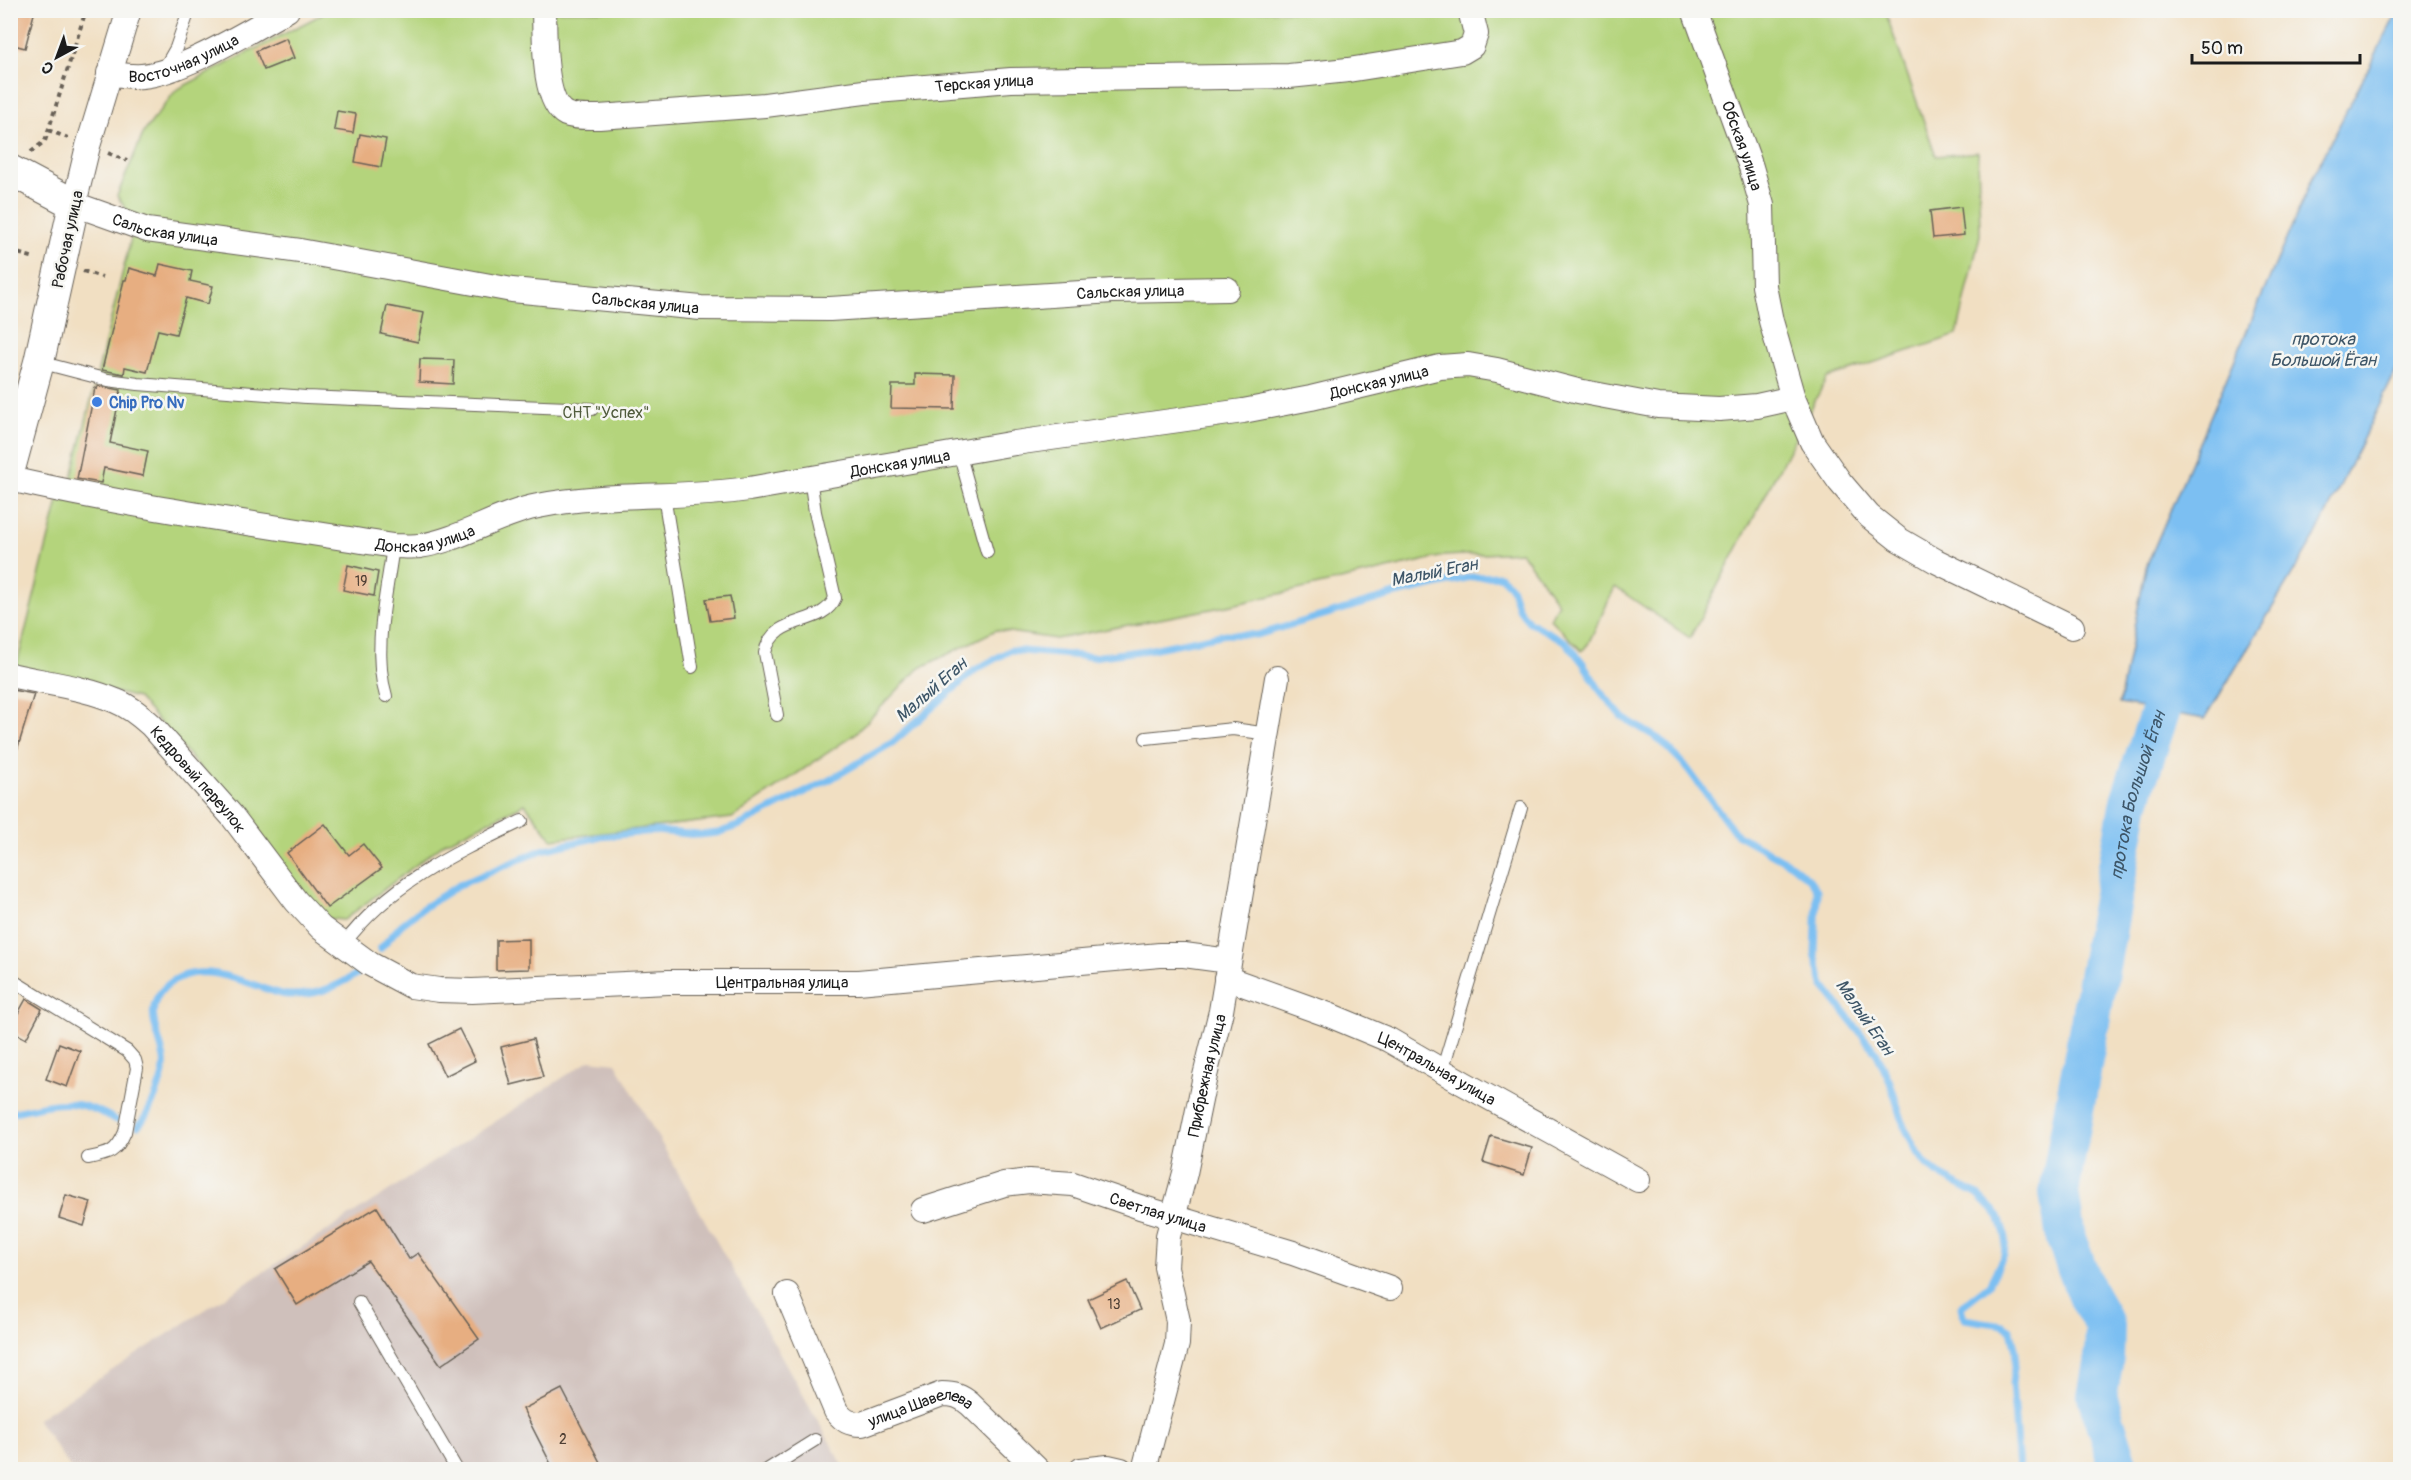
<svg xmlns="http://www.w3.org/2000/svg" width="2411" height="1480" viewBox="0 0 2411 1480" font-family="Pangolin,sans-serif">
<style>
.industrial{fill:#cfc0bb}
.green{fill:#b4d47b;stroke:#68784c;stroke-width:1.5}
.water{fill:#7bbff2;stroke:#4c6e87;stroke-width:1.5}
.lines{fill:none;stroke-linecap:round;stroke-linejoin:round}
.stream{stroke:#7bbff2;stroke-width:7}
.river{stroke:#7bbff2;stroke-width:40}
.building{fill:#e7ae81}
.service-casing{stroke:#676056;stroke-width:14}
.minor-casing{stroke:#676056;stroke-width:26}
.tertiary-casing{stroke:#676056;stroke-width:32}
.path{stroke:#676056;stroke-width:4;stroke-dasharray:4.5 4.5;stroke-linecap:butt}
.service{stroke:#fff;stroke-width:12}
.minor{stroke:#fff;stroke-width:24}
.tertiary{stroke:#fff;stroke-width:30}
.shop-dot{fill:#3f7fe0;stroke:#f6f6f2;stroke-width:2}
.labels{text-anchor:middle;stroke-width:5;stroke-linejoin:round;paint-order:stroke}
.number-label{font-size:14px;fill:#4f4035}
.street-label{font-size:16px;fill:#1c1c1c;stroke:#f6f6f2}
.shop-label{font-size:16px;font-weight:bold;fill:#366cbe;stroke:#f6f6f2;text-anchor:start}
.park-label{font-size:16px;fill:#515c3d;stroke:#f6f6f2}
.water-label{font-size:18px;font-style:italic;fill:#3d5567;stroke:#f6f6f2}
</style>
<rect width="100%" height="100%" fill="#f6f6f2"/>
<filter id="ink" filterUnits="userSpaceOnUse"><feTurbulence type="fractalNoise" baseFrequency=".0167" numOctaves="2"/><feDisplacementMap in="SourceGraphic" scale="12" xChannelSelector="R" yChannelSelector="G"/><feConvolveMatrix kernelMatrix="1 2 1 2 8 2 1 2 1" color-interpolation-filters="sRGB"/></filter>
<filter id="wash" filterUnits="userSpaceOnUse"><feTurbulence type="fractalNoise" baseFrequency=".008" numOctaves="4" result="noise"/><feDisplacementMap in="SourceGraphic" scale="24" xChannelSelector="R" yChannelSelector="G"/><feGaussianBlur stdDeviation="1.35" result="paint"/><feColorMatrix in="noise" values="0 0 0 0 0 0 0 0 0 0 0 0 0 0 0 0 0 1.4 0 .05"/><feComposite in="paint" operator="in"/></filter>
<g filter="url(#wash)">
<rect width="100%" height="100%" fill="#f1dfc2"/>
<path class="industrial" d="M590,1060L616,1063L845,1469H71L37,1419Z"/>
<path class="green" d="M328,11H1885L1936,156L1978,152L1980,235L1957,335L1827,378L1690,638L1615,587L1588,644L1582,651L1550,619L1558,603L1521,552L1444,556L1232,605L1056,639L996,630L918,669L855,734L732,818L552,839L525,804L446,842L344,920L322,918L239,812L138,698L16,668L58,501H66L136,218L130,215L117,196L144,132L176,90Z"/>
<path class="water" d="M2398,11H2400V363L2315,537L2205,719L2119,704L2146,567L2314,174Z"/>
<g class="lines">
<g class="stream">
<path d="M380,949L401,925L423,908L459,885L542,850L599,837L655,831L699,835L718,833L740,825L831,779L892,743L975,670L1011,650L1093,657L1147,650L1226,634L1257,635L1392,595L1471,577L1500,576L1511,587L1518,608L1529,622L1566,642L1583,663L1601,692L1622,717L1659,739L1684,764L1736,834L1792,865L1809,879L1817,890L1815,954L1823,985L1877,1054L1890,1082L1904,1126L1916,1150L1926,1164L1938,1174L1978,1195L1999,1216L2006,1238L2004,1255L1989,1285L1961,1307L1964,1319L2003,1325L2011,1330L2016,1352L2012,1384L2019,1470"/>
<path d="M10,1113C57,1103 72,1095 116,1120"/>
<path d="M138,1126C149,1116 167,1073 164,1059C160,1034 141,1009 166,986C195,960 234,978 266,989C273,991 280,995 288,995C314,996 335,988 357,974"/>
</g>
<path class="river" id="s1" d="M2120,1470L2097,1396L2104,1359L2105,1326L2086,1292L2066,1239L2059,1192L2130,801L2178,658"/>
</g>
<g id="blocks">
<g class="building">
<path d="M10,10H35L25,48L10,44Z"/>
<path d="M286,38L294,58L264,70L256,51Z"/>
<path d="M337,111L356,114L353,133L334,130Z"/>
<path d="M360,134L386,139L381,167L355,162Z"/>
<path d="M1961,207L1964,235L1933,238L1930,211Z"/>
<path d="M160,264L192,271L190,281L213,286L208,304L186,298L176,334L158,330L147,372L125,367L124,374L102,370L124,280H126L129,268L157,276Z"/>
<path d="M387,306L424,313L418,342L381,334Z"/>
<path d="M420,359L454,360L453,384L419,382Z"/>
<path d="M915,374L955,375L954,409L891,408L892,385H915Z"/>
<path d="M98,386L121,390L110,443L148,451L143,476L104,468L101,483L77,479L95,388L97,389Z"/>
<path d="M348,565L378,572L374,596L343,590Z"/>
<path d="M730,596L734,618L710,621L706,599Z"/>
<path d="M12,690L34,694L15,757L10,756Z"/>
<path d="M325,824L349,855L363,844L382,868L327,908L287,853Z"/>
<path d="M529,939V969L496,970V940Z"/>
<path d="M26,999L42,1009L26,1039L10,1030V1028Z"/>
<path d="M459,1029L475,1061L445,1076L429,1044Z"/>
<path d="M533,1039L543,1077L511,1085L501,1047Z"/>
<path d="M59,1043L80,1051L67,1087L46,1079Z"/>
<path d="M1491,1136L1532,1148L1524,1175L1483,1162Z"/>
<path d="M66,1195L91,1202L84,1226L59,1218Z"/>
<path d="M377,1207L409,1259L418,1253L479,1339L441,1365L368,1261L297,1305L275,1269Z"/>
<path d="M1127,1281L1140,1310L1101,1328L1088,1299Z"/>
<path d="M562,1389L604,1470H554L523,1409Z"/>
</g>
</g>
</g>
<g filter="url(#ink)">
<use href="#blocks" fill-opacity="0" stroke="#676056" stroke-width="1.5"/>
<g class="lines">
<defs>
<g id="service">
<path d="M164,69L176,48L189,10"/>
<path d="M39,362L108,380L138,384L306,397L592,409"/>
<path d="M959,452L987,552"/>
<path d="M664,496L692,667"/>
<path d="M386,696C372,650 387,593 393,546"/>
<path d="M777,715L765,653C773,613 822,628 835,598L815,512L810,478"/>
<path d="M1146,738L1233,729L1268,734"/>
<path d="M343,945C390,883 453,854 522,821"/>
<path d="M10,979L127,1051L135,1060L137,1068L125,1132C116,1153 109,1154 88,1158"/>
<path d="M1442,1071L1521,808"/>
<path d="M359,1302L457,1470"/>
<path d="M767,1470L815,1440"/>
</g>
<g id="minor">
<path id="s2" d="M129,10L88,146L74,204L147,230L300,251L512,290L701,308L830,309L1113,291L1227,289"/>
<path id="s3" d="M544,10C545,35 542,102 566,114C575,118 589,117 599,117L765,105L864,92L1011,80L1289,76L1348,70L1462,52L1472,46L1476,34L1470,10"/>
<path id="s4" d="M1694,10L1751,167L1762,205L1764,286L1771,321L1793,398L1812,442L1840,482L1869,516L1898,539L1936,561L2072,627"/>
<path id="s5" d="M109,73C120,75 131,77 142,76C182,73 250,30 287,10"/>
<path id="s6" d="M10,479C136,508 265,525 393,546C402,546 411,547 420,546C461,540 497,514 538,506C607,492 679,499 749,489L1015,443L1243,411L1311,398L1440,367L1468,365L1497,370L1578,391L1658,406L1719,409L1757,406L1793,398"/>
<path id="s7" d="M10,675C45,683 84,687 116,701C129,706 141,716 151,725L232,816L296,901L321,928L370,964L411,986L439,990L472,991L668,982H858L1160,955H1184L1229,961"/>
<path id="s8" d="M1226,978L1329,1015L1389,1040L1463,1083L1638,1180"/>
<path id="s9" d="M923,1210L1004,1184L1029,1181L1073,1184L1140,1207L1293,1253L1390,1288"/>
<path id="s10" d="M787,1294L836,1411C844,1421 849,1424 862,1424L942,1394C954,1394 961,1396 970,1404L1038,1470"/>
<path d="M1081,1470L1108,1467L1121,1470"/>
<path id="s11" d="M1144,1470L1177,1344L1178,1321L1166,1267L1168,1236L1185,1173L1205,1076L1221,1011L1277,678"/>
</g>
<path id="tertiary" d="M10,170L74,204L39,362L10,469"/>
</defs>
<use href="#service" class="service-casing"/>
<use href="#minor" class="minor-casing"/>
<use href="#tertiary" class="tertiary-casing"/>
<g class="path">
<path d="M48,130L68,138"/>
<path d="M31,152L45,141L86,10"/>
<path d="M108,153L127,161"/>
<path d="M10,208L14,199"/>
<path d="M10,251L35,258"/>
<path d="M83,271L102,277"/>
</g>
<use href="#service" class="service"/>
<use href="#minor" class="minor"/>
<use href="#tertiary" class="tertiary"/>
</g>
</g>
<circle class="shop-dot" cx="97" cy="402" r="6"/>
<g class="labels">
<g class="number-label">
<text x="361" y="586">19</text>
<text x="1114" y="1309">13</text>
<text x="563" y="1444">2</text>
</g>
<g class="street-label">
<text dy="6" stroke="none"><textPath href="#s5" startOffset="78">Восточная улица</textPath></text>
<text dy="6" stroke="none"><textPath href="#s3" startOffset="530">Терская улица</textPath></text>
<text dy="6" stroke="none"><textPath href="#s4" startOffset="144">Обская улица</textPath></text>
<text dy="6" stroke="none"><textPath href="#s2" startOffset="297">Сальская улица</textPath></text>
<text transform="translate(67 239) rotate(-78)" y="6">Рабочая улица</text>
<text dy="6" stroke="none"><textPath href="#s2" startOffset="1269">Сальская улица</textPath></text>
<text dy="6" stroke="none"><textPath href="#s2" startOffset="783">Сальская улица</textPath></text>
<text dy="6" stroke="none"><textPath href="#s6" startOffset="1392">Донская улица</textPath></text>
<text dy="6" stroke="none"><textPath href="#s6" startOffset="906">Донская улица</textPath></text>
<text dy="6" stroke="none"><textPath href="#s6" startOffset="422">Донская улица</textPath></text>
<text dy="6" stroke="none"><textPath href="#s7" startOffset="224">Кедровый переулок</textPath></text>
<text dy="6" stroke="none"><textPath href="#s7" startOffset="896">Центральная улица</textPath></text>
<text dy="6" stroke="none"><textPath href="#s8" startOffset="230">Центральная улица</textPath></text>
<text dy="6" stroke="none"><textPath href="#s11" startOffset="405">Прибрежная улица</textPath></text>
<text dy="6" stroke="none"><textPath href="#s9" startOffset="244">Светлая улица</textPath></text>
<text dy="6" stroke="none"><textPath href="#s10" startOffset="220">улица Шавелева</textPath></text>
</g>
<g class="shop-label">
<text x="109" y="408">Chip Pro Nv</text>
</g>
<g class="park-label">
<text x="606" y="418">СНТ "Успех"</text>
</g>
<g class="water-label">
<text x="2323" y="345">протока<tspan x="2323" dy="21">Большой Ёган</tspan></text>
<text transform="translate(1434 572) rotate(-11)" y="6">Малый Еган</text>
<text transform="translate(931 690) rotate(-41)" y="6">Малый Еган</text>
<text dy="6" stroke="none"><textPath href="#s1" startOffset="696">протока Большой Ёган</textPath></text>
<text transform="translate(1865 1017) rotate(55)" y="6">Малый Еган</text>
</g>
</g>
<rect width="2411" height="1480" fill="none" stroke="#f6f6f2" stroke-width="36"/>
<g transform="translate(57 57) rotate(221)" stroke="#f6f6f2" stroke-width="4.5" paint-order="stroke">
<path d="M0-4.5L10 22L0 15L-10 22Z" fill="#1c1c1c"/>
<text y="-9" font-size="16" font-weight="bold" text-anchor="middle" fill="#1c1c1c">С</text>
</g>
<path d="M2192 54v9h168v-9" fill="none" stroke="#1c1c1c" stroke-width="3"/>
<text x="2201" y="54" font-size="18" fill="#1c1c1c" stroke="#f6f6f2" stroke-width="4.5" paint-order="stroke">50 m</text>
</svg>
